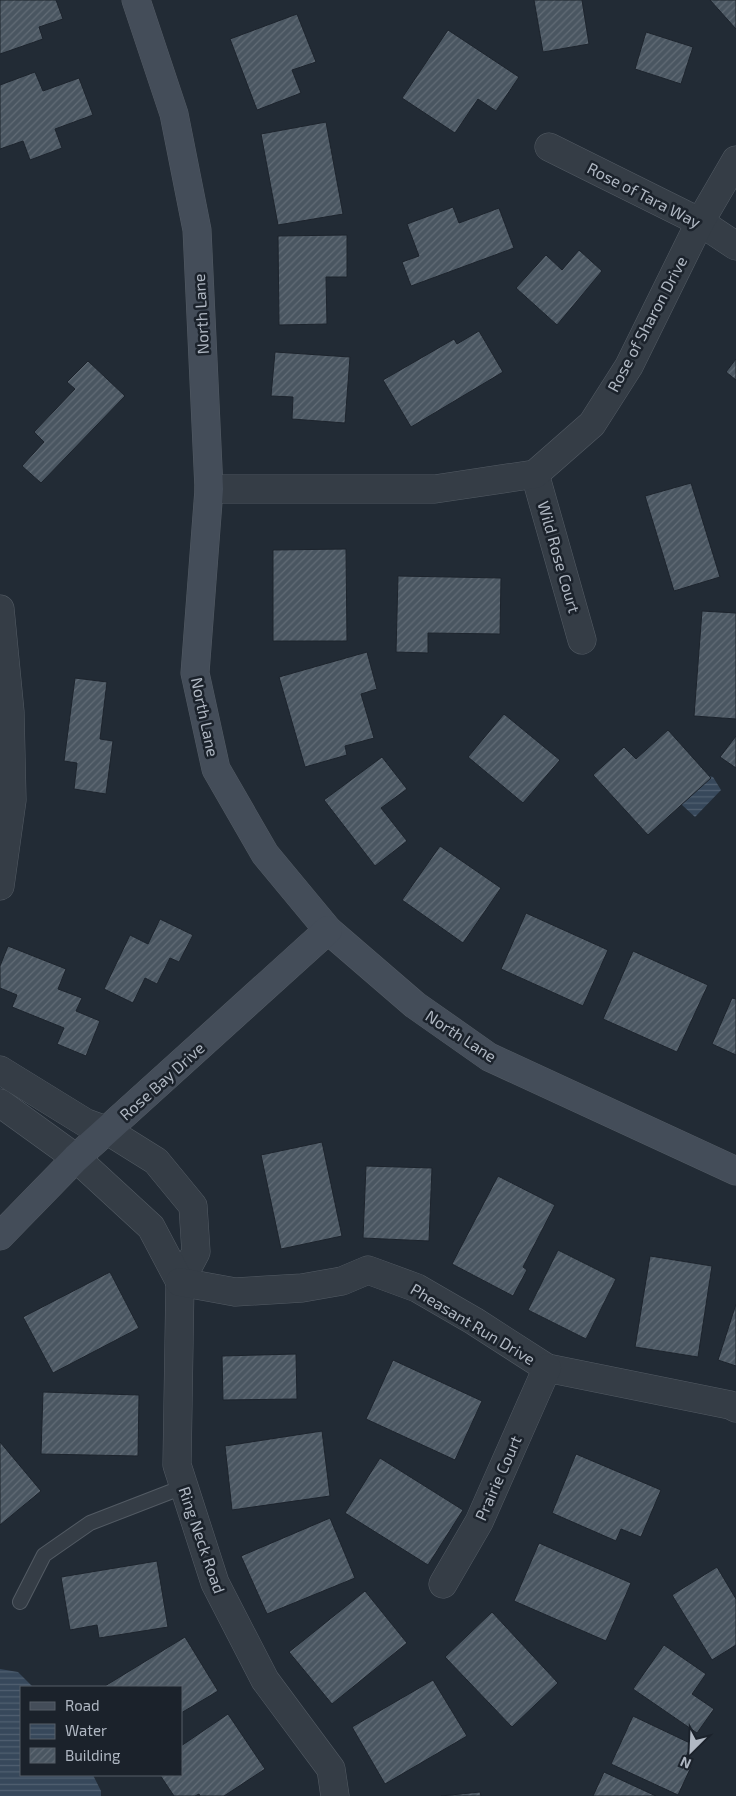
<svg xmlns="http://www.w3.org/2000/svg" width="736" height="1796" viewBox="0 0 736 1796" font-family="'Exo 2',sans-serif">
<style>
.water{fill:url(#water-rules)}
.building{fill:url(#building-hatch);stroke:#1d242d}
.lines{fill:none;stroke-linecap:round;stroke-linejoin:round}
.lane-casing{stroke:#535b64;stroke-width:16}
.street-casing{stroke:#535b64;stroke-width:29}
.secondary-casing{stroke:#535b64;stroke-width:29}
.lane{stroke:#353d46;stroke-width:14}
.street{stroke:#353d46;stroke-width:28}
.secondary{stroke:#444d59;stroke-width:28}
.labels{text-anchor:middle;stroke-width:5;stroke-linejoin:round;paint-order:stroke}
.street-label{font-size:16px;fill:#b0b8c3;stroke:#1b222b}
</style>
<defs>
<pattern id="water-rules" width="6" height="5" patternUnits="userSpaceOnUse" patternTransform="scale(1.25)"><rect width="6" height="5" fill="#37485b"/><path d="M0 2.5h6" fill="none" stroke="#516071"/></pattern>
<pattern id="building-hatch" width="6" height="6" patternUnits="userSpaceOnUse" patternTransform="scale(1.25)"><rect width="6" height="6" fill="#4a5661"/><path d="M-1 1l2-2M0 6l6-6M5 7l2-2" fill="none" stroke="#626c76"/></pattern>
</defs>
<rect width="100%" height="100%" fill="#222b35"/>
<g class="water">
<path d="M709,776L713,777L721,790L695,817L681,804Z"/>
<path d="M0,1669L18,1672L33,1687H21V1775H93L101,1791V1796H0Z"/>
</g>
<g class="building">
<path d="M0,0H56L63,19L39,27L43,39L0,54Z"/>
<path d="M534,0H582L589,44L543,52Z"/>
<path d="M710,0H736V29Z"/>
<path d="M297,14L316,62L292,70L301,93L257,110L230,39Z"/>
<path d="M448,30L519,77L496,111L478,99L455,133L402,98Z"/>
<path d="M646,32L693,47L681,84L635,69Z"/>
<path d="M35,72L43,91L79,78L93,115L55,129L62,148L30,160L23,141L0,149V85Z"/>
<path d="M326,122L343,214L278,225L261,134Z"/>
<path d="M453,207L459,223L499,208L514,248L411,286L402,262L419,256L407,224Z"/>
<path d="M347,235V277H326L327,324L279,325L278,236Z"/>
<path d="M579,250L602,271L557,325L516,288L546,255L562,270Z"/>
<path d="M479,331L503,372L411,427L383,380L454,339L457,344Z"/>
<path d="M275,352L350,357L345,423L292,419L293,397L271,396Z"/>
<path d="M736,359V380L726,372Z"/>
<path d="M88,361L125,396L41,483L22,466L44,442L34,432L75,389L67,382Z"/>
<path d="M691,483L720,577L674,591L645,496Z"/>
<path d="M346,549L347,641H273V550Z"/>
<path d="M398,576L501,578L500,634L428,633V653L396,652Z"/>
<path d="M702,611L736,613V719L694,716Z"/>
<path d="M367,652L377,689L361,694L374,738L345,746L347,755L305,767L279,677Z"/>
<path d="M75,678L107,682L100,739L113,741L106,794L74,789L77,763L64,761Z"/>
<path d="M504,714L560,760L523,803L468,757Z"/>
<path d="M668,730L711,778L648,835L593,775L624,747L636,759Z"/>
<path d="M736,736V768L720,757Z"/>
<path d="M382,757L407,789L381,808L407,841L375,866L324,800Z"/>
<path d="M440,846L501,888L463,943L402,900Z"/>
<path d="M526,913L608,950L583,1006L501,969Z"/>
<path d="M160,919L193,935L179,962L170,958L157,984L145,978L133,1003L104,989L130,935L148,944Z"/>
<path d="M8,946L66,969L58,989L82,998L76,1011L100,1021L86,1056L57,1044L64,1028L12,1007L17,995L0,988V966Z"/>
<path d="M633,951L708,985L677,1052L603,1019Z"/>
<path d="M732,998L736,999V1055L712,1044Z"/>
<path d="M322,1142L342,1236L281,1249L261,1155Z"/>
<path d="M366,1166L432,1168L429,1241L363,1238Z"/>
<path d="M498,1176L555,1205L523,1267L527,1270L513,1296L452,1264Z"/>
<path d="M558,1250L616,1279L586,1339L528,1310Z"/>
<path d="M650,1256L712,1266L698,1357L635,1347Z"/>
<path d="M110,1272L139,1328L53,1373L23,1317Z"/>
<path d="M736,1304V1366L718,1360Z"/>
<path d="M296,1354L297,1399L223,1400L222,1356Z"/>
<path d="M393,1360L482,1401L455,1460L366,1419Z"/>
<path d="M43,1392L139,1395L138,1456L41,1454Z"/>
<path d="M322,1431L330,1496L232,1510L225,1446Z"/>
<path d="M0,1442L41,1491L0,1525Z"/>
<path d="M576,1454L661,1490L641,1537L621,1529L616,1541L552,1513Z"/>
<path d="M380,1458L463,1510L428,1565L345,1513Z"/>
<path d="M330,1518L355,1578L267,1614L241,1556Z"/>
<path d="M539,1543L631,1583L606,1641L514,1601Z"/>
<path d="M157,1561L168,1627L99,1638L97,1625L70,1630L61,1577Z"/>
<path d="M717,1567L736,1599V1645L712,1660L672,1595Z"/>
<path d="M365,1591L407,1643L332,1704L289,1652Z"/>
<path d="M492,1612L558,1683L512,1727L445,1657Z"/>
<path d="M185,1637L218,1691L181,1713V1687H106L105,1686Z"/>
<path d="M664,1645L706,1674L692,1694L714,1709L697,1733L633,1689Z"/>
<path d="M433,1680L467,1736L385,1784L352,1727Z"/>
<path d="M228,1714L265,1769L224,1796H200L199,1794L195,1796H174L160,1775H181V1746Z"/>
<path d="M633,1716L692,1744L683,1763L691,1767L678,1795L611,1764Z"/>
<path d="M604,1772L656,1796H593Z"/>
<path d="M480,1792L481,1796H441Z"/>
</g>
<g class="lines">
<defs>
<path id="lane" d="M20,1602L44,1555L90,1523L183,1487"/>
<g id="street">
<path d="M549,147L700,222L736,246"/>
<path d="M535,474L582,640"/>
<path d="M209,489H435L535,474L592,424L629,366L700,222L736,160"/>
<path d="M0,609L10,712L12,800L0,886"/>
<path d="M0,1070L86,1123L108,1131L156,1161L193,1206L196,1252L180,1282L177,1465L215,1583L265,1680L331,1769L335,1796"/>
<path d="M0,1103L76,1158L151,1227L180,1282"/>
<path d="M180,1282L235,1292L302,1288L342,1281L368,1270L417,1288L474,1321L547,1368L730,1405L736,1408"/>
<path d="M443,1584L479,1522L547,1368"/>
</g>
<g id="secondary">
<path d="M136,0L174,114L197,230L209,489L195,673L216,769L265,854L328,930L415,1005L489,1057L736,1171"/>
<path d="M0,1236L76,1158L328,930"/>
</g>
</defs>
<use href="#lane" class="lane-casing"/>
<use href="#street" class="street-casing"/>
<use href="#secondary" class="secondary-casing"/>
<use href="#lane" class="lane"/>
<use href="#street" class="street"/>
<use href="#secondary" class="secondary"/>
</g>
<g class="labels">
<g class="street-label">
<text transform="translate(644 195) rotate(27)" y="6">Rose of Tara Way</text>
<text transform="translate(201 314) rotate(-93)" y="6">North Lane</text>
<text transform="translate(647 324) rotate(-62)" y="6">Rose of Sharon Drive</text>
<text transform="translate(559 557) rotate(74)" y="6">Wild Rose Court</text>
<text transform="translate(205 717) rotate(78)" y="6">North Lane</text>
<text transform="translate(461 1036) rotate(33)" y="6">North Lane</text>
<text transform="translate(162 1081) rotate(-42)" y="6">Rose Bay Drive</text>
<text transform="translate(473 1324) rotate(31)" y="6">Pheasant Run Drive</text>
<text transform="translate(498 1478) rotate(-66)" y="6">Prairie Court</text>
<text transform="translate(202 1540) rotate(71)" y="6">Ring Neck Road</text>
</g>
</g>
<rect x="20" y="1686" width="162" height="90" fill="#1b222b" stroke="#575e68"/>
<rect x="30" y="1702" width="25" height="8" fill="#444d59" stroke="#575e68"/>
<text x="65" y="1711" font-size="15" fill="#b0b8c3">Road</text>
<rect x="30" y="1724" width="25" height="15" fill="url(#water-rules)" stroke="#575e68"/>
<text x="65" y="1736" font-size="15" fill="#b0b8c3">Water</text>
<rect x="30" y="1748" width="25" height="15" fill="url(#building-hatch)" stroke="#575e68"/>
<text x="65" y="1761" font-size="15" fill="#b0b8c3">Building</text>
<g transform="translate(691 1751) rotate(204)" stroke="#1b222b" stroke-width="4" paint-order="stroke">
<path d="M0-4L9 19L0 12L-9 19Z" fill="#b0b8c3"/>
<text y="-8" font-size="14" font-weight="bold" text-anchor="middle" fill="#b0b8c3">N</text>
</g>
</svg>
